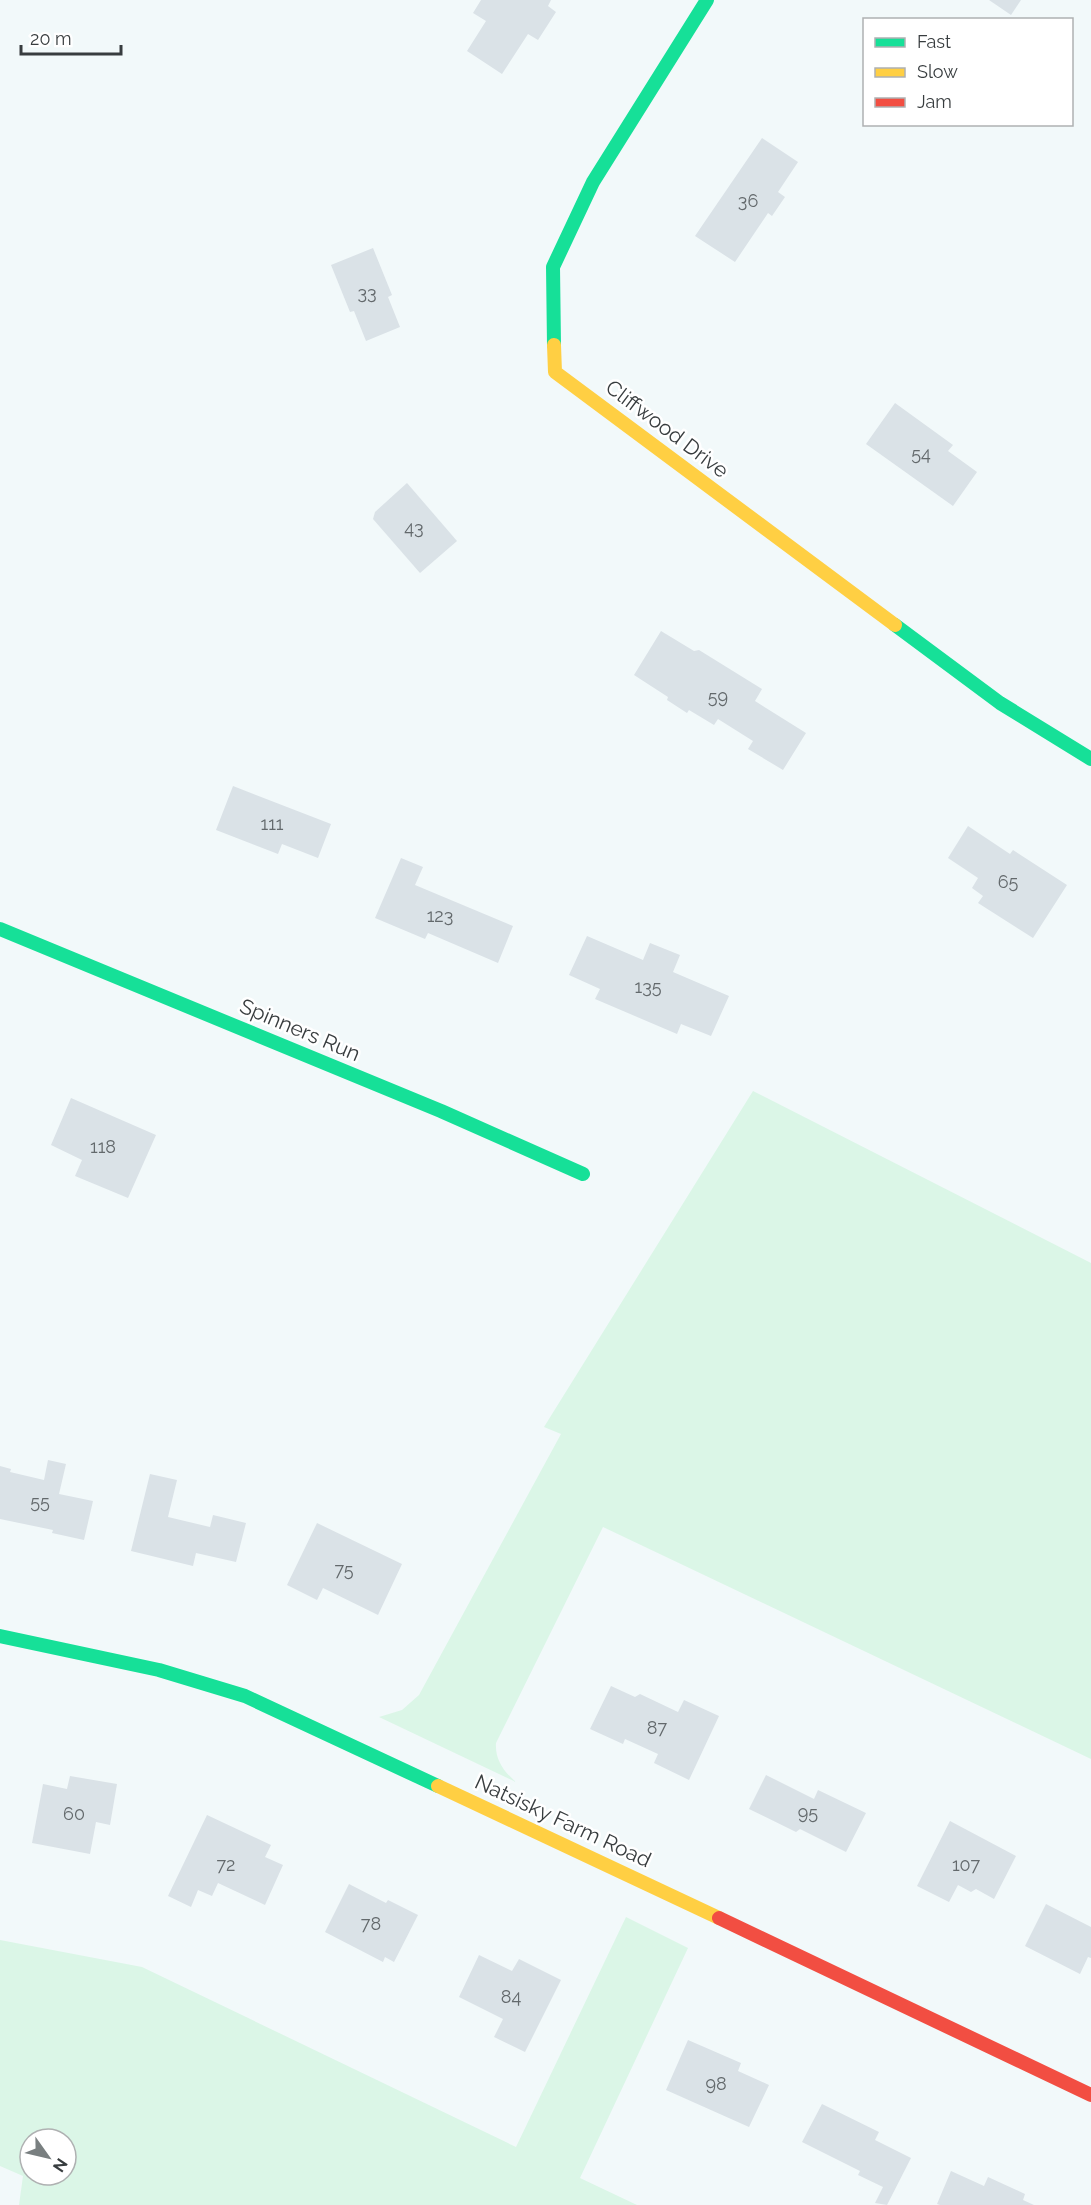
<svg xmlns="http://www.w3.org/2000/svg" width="1091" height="2205" viewBox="0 0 1091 2205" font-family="Raleway,sans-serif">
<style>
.green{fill:#dbf6e7;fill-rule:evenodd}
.building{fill:#dae2e7}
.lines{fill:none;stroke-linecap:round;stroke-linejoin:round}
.fast{stroke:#16e098;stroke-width:14}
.slow{stroke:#ffcf43;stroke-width:14}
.jam{stroke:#f24e42;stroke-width:14}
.labels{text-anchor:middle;stroke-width:5;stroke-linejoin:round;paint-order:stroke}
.number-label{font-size:18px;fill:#63696c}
.street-label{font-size:21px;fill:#383d3f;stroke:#fff}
</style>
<rect width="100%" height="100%" fill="#f2f9fa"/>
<g class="green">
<path d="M753,1091L1091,1263V1759L603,1527L496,1743C495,1759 503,1771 516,1782L379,1717L402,1710L419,1695L561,1434L544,1427Z"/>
<path d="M626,1917L688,1948L580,2178L637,2205H19L23,2176L0,2166V1940L142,1967L516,2147ZM30,2139H66V2175H30Z"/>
</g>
<g class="building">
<path d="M481,0H551L548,6L556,12L538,40L528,34L502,74L467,51L486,21L473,13Z"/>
<path d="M989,0H1021L1011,15Z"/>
<path d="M762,138L798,162L778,192L785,197L772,216L768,213L735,262L695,236Z"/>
<path d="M373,248L392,295L388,297L400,327L366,341L354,311L350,312L331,265Z"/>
<path d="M895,403L953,445L948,451L977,472L953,506L866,444Z"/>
<path d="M407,483L457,541L420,573L373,519L375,512Z"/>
<path d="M661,631L694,651L699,650L762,689L755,701L806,733L783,770L748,749L753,741L718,719L714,725L689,710L687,713L667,700L668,697L634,675Z"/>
<path d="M233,786L331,824L318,858L282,844L278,854L216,830Z"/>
<path d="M968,826L1010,854L1013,850L1067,885L1033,938L978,903L983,896L972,888L978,878L948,858Z"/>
<path d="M401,858L423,867L415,885L513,926L498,963L428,933L425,939L375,918Z"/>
<path d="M587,936L643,960L650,943L680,955L673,972L729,996L711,1036L681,1024L677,1034L595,999L600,989L569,975Z"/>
<path d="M71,1098L156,1135L128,1198L75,1176L82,1160L51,1145Z"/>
<path d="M48,1460L66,1464L59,1494L93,1501L84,1540L52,1533L53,1530L0,1519V1466L11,1469L10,1472L44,1480Z"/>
<path d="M150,1474L177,1480L168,1517L210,1527L213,1515L246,1523L236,1562L196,1553L193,1566L131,1551Z"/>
<path d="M317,1523L402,1564L378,1615L323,1588L317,1600L287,1585Z"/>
<path d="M611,1686L635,1697L640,1694L678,1712L684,1700L719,1716L689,1780L654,1763L658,1754L625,1739L623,1744L590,1729Z"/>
<path d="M766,1775L814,1799L818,1790L866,1813L846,1852L800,1829L796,1832L749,1809Z"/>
<path d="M70,1776L117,1784L110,1825L96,1822L90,1854L32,1843L43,1784L67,1789Z"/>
<path d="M207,1815L271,1845L265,1857L283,1865L265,1905L218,1883L212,1896L198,1890L191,1907L168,1896Z"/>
<path d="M950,1821L1016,1856L994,1899L976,1889L971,1892L958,1885L949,1902L917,1886Z"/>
<path d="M349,1884L386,1903L388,1900L418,1915L394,1962L385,1957L383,1962L325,1932Z"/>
<path d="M1046,1904L1091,1927V1958L1088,1957L1080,1974L1025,1946Z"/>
<path d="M479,1955L512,1971L519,1959L561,1980L525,2052L494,2037L503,2019L459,1997Z"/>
<path d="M688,2040L741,2063L738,2071L769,2085L749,2127L666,2090Z"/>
<path d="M822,2104L879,2132L875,2140L911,2158L887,2205L875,2203L883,2187L858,2175L860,2171L802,2142Z"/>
<path d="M951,2171L984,2186L988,2177L1025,2194L1023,2200L1034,2205H940L937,2204Z"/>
</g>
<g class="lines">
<g class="fast">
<path d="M554,345L553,267L593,182L707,0"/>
<path d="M895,625L1000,703L1091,759"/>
<path d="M0,929L441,1111L583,1174"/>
<path d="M0,1636L159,1670L245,1696L438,1786"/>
</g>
<g class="slow">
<path d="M554,345L555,372L895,625"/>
<path d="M438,1786L719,1918"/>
</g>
<path class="jam" d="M719,1918L1091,2095"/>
</g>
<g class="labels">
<g class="number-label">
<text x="748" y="207">36</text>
<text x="367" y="299">33</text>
<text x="921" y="460">54</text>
<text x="414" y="534">43</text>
<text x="718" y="703">59</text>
<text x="272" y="830">111</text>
<text x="1008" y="888">65</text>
<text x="440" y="922">123</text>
<text x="648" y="993">135</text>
<text x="103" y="1153">118</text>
<text x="40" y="1508">55</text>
<text x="344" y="1576">75</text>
<text x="657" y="1734">87</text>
<text x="808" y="1819">95</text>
<text x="74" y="1820">60</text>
<text x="226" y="1871">72</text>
<text x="966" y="1871">107</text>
<text x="371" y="1930">78</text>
<text x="511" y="2003">84</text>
<text x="716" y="2090">98</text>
</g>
<g class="street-label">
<text transform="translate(667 429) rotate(37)" y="7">Cliffwood Drive</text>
<text transform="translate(300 1030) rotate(23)" y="7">Spinners Run</text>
<text transform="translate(563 1821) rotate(25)" y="7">Natsisky Farm Road</text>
</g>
</g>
<rect x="863" y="18" width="210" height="108" fill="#ffffff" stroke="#afb1b2" stroke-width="1.5"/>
<rect x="875" y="38" width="30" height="9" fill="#16e098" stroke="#afb1b2" stroke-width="1.5"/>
<text x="917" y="48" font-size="18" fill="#383d3f">Fast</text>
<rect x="875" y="68" width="30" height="9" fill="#ffcf43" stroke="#afb1b2" stroke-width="1.5"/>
<text x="917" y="78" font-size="18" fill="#383d3f">Slow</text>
<rect x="875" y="98" width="30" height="9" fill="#f24e42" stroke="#afb1b2" stroke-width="1.5"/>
<text x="917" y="108" font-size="18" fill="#383d3f">Jam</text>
<g transform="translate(48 2157) rotate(124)"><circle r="28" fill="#ffffff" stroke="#afb1b2" stroke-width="1.5"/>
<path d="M0-4.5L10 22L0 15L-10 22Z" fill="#797f80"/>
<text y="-9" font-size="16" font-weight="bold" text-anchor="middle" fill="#383d3f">N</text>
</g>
<path d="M21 45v9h100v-9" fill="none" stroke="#383d3f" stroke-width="3"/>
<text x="30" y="45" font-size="18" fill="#383d3f" stroke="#ffffff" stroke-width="4.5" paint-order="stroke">20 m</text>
</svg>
